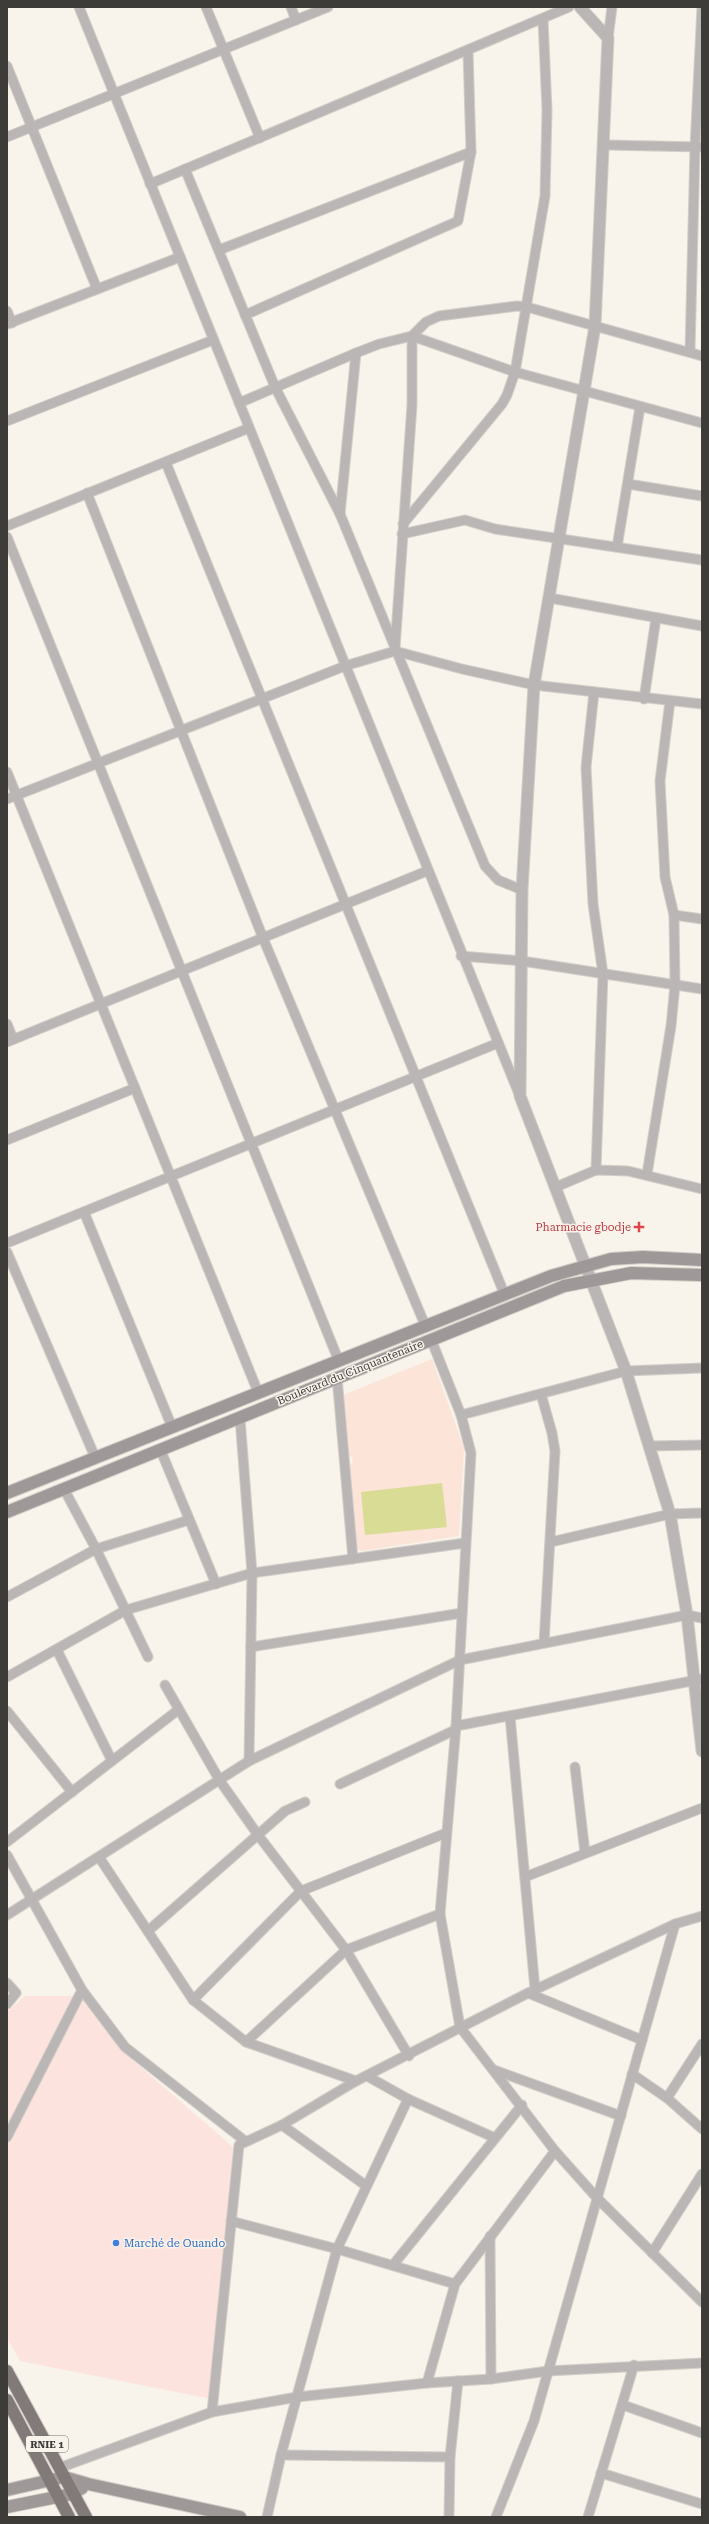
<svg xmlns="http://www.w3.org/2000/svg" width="709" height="2524" viewBox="0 0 709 2524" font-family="'Roboto Serif',serif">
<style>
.commercial{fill:#fde3dd}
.education{fill:#fce4d9}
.garden{fill:#d9dc95}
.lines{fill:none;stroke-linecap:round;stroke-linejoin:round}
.minor-casing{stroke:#d3cec7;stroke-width:11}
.tertiary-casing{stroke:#d3cec7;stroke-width:13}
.secondary-casing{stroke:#d3cec7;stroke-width:14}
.trunk-casing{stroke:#d3cec7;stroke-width:14}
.minor{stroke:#bbb6b6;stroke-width:9}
.tertiary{stroke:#bbb6b6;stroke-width:11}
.secondary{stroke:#9f9898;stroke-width:12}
.trunk{stroke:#827979;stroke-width:12}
.health-dot{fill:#e0444e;stroke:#f8f3eb;stroke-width:1.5}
.shop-dot{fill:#3f7fe0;stroke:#f8f3eb;stroke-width:1.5}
.labels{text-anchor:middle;stroke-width:3;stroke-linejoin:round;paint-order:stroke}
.shield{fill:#f8f3eb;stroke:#75736e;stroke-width:1}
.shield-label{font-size:10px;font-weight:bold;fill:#3d3c38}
.health-label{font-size:11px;fill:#be3a42;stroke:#f8f3eb;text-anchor:end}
.street-label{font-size:11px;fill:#3d3c38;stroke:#f8f3eb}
.shop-label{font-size:11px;fill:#366cbe;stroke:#f8f3eb;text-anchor:start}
</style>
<rect width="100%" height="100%" fill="#f8f3eb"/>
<path class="commercial" d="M25,1996H83L121,2050L234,2148L212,2399L20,2361L7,2338V2012Z"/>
<path class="education" d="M432,1359L464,1448L459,1536L361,1551L357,1548L349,1464L353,1463L352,1457L349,1455L343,1395Z"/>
<path class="garden" d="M442,1483L447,1527L365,1535L361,1492Z"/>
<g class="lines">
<defs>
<g id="minor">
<path d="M79,7L519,1094"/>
<path d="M206,7L260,138"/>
<path d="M291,7L296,20"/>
<path d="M608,38L612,7"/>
<path d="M7,66L97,289"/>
<path d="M7,137L328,7"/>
<path d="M605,145L702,147"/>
<path d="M185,169L275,387L340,514L485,866L498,880L522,890"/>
<path d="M150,184L569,7"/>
<path d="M219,250L471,152"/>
<path d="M7,311L12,323"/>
<path d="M245,315L458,221L471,152L468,51"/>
<path d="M7,324L180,257"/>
<path d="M690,351L695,147L702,7"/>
<path d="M239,403L356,353L379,344L412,336L515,372L702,423"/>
<path d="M7,421L213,340"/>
<path d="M166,463L504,1293"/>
<path d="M628,484L702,496"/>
<path d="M87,493L263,938L425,1325"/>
<path d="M340,514L356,353"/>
<path d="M403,524L502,404L507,395L515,372L545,196L547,110L543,19"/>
<path d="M7,526L249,428"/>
<path d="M402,534L465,520L495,529L702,560"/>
<path d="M7,537L338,1359"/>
<path d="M617,547L640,407"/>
<path d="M550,598L702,626"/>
<path d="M395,648L412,405V336L426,322L439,316L517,306L527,307L702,356"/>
<path d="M594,692L586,767L593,904L603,974L596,1170"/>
<path d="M644,699L656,618"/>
<path d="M7,772L258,1392"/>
<path d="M7,799L345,666L395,651L462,669L534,685L702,704"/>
<path d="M674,915L702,919"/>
<path d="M461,956L522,961L702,989"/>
<path d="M7,1024L13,1039"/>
<path d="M7,1042L427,871"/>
<path d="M7,1140L135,1088"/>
<path d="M647,1174L671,1026L675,985L674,915L665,877L660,781L670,701"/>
<path d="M556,1187L596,1170L628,1171L702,1189"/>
<path d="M84,1212L172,1427"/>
<path d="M7,1243L498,1043"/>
<path d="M7,1252L95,1457"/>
<path d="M431,1339L461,1415L471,1453L456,1726L440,1914L460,2027L555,2151L597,2198L702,2302"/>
<path d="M337,1377L353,1559"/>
<path d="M541,1394L552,1433L555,1451L544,1643"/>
<path d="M461,1415L626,1371L702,1368"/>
<path d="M240,1418L252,1573L249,1761"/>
<path d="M650,1446L702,1445"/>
<path d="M161,1451L216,1584"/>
<path d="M64,1489L96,1549L148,1657"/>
<path d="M551,1542L670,1514L702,1513"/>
<path d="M7,1597L96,1549L189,1520"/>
<path d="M251,1647L462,1613"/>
<path d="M57,1650L112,1761"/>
<path d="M7,1677L126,1610L252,1573L465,1543"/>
<path d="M165,1685L220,1781L258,1835L346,1950L409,2056"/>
<path d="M7,1711L72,1792"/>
<path d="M510,1716L535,1989"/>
<path d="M456,1726L702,1679"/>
<path d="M575,1767L585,1853"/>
<path d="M340,1784L455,1730"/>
<path d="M7,1842L178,1710"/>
<path d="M7,1855L82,1990L125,2047L245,2141"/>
<path d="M99,1857L193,2000L246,2042L356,2081"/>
<path d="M525,1877L702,1808"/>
<path d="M7,1915L249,1761L460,1660L687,1615L702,1618"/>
<path d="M148,1931L285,1811L305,1802"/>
<path d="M7,1983L16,1993L7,2004"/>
<path d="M528,1993L642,2040"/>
<path d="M193,2000L301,1891L446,1833"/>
<path d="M246,2042L346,1950L440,1914"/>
<path d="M494,2070L621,2116"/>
<path d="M632,2074L667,2098L702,2044"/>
<path d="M367,2076L408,2099L495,2138"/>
<path d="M667,2098L702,2129"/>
<path d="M282,2125L365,2185"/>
<path d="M7,2137L82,1990"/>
<path d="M231,2221L337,2249L455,2284"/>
<path d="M490,2236L491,2379"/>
<path d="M652,2253L702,2174"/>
<path d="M393,2265L522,2105"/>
<path d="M427,2383L455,2284L555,2151"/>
<path d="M623,2405L702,2433"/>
<path d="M212,2412L239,2145L282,2125L356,2081L528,1993L675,1924L702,1916"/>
<path d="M281,2455L450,2457"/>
<path d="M59,2468L212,2412L297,2397L427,2383L491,2379L548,2371L702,2363"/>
<path d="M601,2473L702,2504"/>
<path d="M267,2517L281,2455L337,2249L408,2099"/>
<path d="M449,2517L450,2457L458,2381"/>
<path d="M496,2517L534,2421L675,1924"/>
<path d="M588,2517L634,2365"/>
</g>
<path id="tertiary" d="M580,7L608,38L595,326L534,685L522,890L520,1096L626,1371L670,1514L687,1615L702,1751"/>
<g id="secondary">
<path d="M7,1493L551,1276L611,1259L643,1257L702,1260"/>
<path d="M7,1512L564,1286L631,1273L702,1275"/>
<path d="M7,2490L64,2477L88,2484L240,2517"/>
<path d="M7,2507L72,2494L82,2488"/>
</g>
<g id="trunk">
<path d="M7,2371L86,2517"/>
<path d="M7,2400L69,2517"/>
</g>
</defs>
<use href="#minor" class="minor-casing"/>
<use href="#tertiary" class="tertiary-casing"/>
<use href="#secondary" class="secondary-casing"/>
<use href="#trunk" class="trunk-casing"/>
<use href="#minor" class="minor"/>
<use href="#tertiary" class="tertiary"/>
<use href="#secondary" class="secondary"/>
<use href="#trunk" class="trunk"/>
</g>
<path class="health-dot" d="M637 1221h4v4h4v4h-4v4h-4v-4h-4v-4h4z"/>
<circle class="shop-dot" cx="116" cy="2243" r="4"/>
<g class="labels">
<rect class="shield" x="26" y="2436" width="42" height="16" rx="3"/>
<g class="shield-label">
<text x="47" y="2448">RNIE 1</text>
</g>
<g class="health-label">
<text x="631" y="1231">Pharmacie gbodje</text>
</g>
<g class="street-label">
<text transform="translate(350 1372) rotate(-22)" y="4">Boulevard du Cinquantenaire</text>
</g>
<g class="shop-label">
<text x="124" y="2247">Marché de Ouando</text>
</g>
</g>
<rect width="709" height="2524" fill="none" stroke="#3d3c38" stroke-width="16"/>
</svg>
